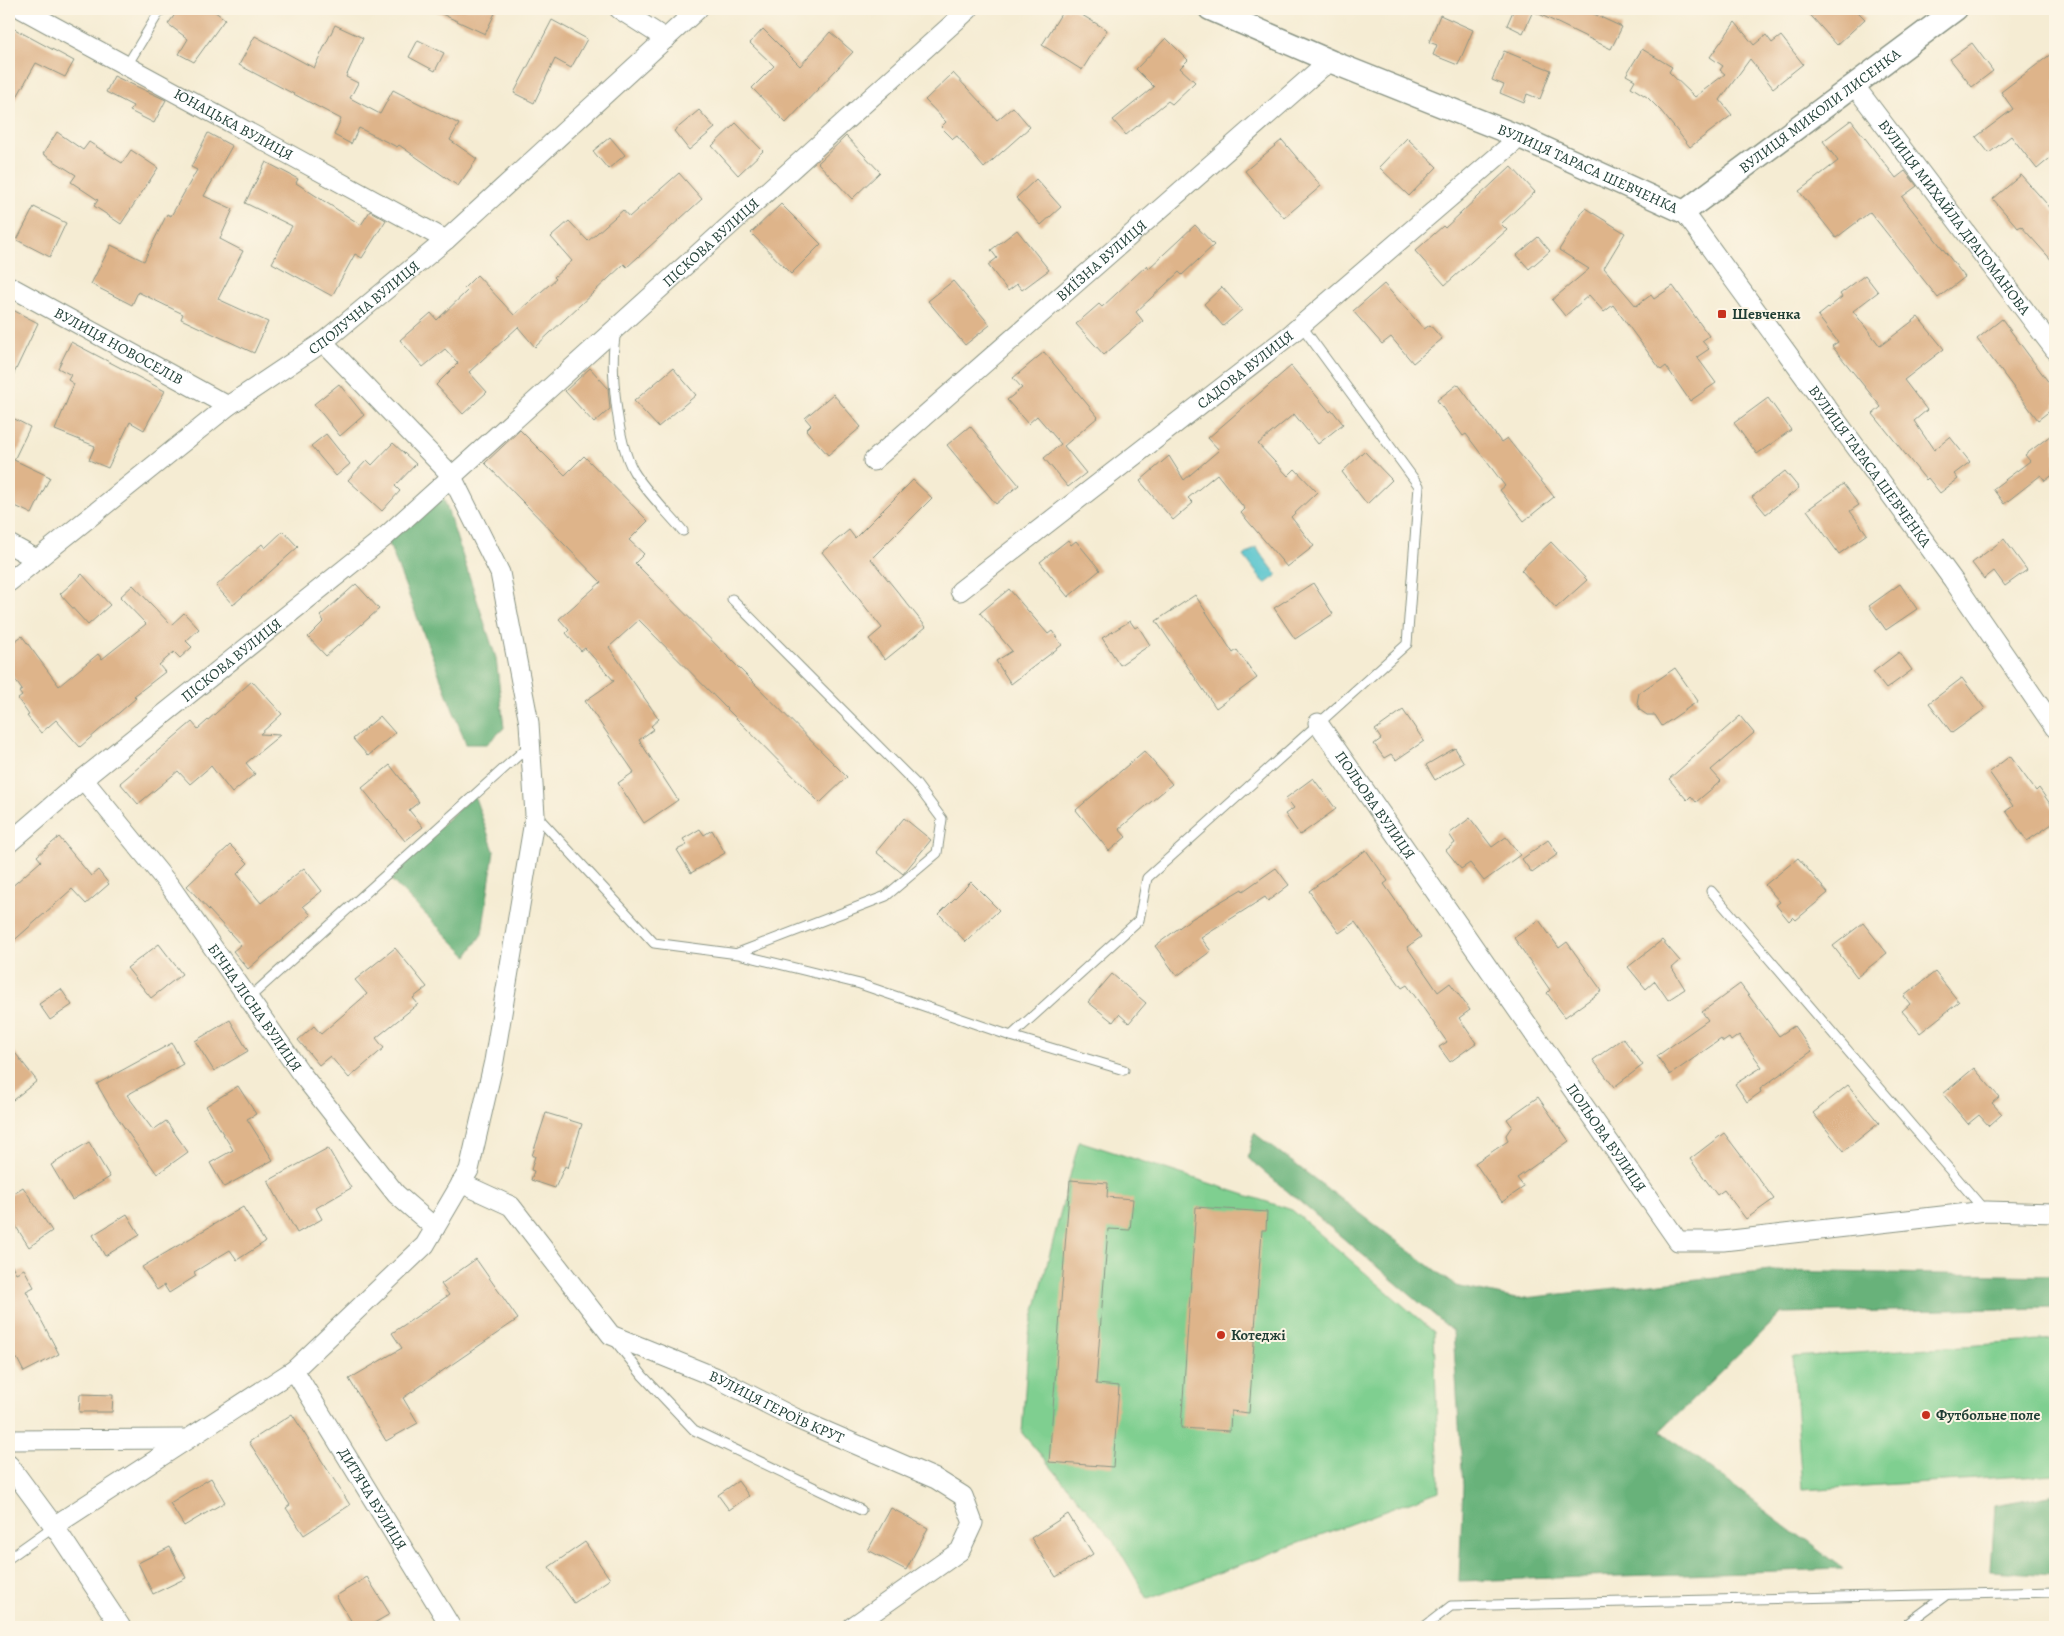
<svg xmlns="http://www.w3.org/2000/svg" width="2064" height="1636" viewBox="0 0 2064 1636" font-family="Alegreya,serif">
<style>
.green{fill:#7fcf90;stroke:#4f8662}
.forest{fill:#67b27a;stroke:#437857}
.water{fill:#58c5ce;stroke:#3c8181}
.building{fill:#deb48a}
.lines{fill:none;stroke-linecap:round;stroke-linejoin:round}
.service-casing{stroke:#8a9484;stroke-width:11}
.minor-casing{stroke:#8a9484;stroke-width:21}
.tertiary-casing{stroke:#8a9484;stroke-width:25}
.service{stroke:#fff;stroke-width:9}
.minor{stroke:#fff;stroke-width:19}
.tertiary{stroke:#fff;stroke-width:22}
.poi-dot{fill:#c8321e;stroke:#fcf5e5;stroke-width:2}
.labels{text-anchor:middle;stroke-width:4;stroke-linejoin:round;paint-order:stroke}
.street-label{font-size:15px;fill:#1f3d34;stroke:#fcf5e5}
.poi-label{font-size:15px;font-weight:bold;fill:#1f3d34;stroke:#fcf5e5;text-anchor:start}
</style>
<rect width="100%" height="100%" fill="#fcf5e5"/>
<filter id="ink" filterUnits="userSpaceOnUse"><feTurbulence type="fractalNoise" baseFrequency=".02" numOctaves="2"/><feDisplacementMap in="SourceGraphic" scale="10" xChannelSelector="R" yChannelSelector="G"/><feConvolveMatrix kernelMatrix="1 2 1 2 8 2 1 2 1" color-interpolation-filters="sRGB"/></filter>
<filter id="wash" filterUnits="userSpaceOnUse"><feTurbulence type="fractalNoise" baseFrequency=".0096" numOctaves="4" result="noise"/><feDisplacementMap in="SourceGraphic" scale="20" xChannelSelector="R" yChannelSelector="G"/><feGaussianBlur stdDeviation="1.12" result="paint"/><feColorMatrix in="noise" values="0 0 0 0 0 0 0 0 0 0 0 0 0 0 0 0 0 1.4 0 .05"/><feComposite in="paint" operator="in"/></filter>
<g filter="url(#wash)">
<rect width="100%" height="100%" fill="#f5ecd3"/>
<g class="green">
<path d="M1079,1141L1292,1210L1434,1332L1439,1491L1148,1599L1114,1541L1022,1433L1029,1334Z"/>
<path d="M2055,1340V1474L1802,1490L1793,1357Z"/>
</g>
<g class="forest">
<path d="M440,487L496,658L504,728L487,744H466L386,536Z"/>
<path d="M474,795L494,851L482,934L467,956L386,875Z"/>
<path d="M1254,1133L1456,1286L1516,1299L1770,1271L2055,1276V1308L1781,1313L1661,1431L1843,1569L1459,1581L1463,1486L1453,1331L1248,1158Z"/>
<path d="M2055,1495V1575L1991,1571L1995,1506Z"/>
</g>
<path class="water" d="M1256,547L1277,575L1265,584L1244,556Z"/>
<g id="blocks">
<g class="building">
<path d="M179,9H211L225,19L194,62L179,54L188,39L168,24Z"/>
<path d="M431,9H497L485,34Z"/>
<path d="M1064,9H1072L1107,30L1082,70L1042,45Z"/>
<path d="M1514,9H1583L1622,27L1611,49L1533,11L1523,33L1507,25Z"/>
<path d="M1805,9H1855L1865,19L1837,45Z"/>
<path d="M1440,15L1473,30L1458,65L1433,55L1437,45L1429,42Z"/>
<path d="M552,20L587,39L571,68L555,59L534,103L514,93Z"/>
<path d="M1735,22L1754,45L1766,35L1772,43L1781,36L1803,64L1773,88L1750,59L1720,100L1732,115L1690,147L1661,111L1647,97L1631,87L1635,80L1626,75L1642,49L1672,67L1669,72L1695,97L1725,74L1720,70L1723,66L1710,57Z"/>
<path d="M335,25L363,38L346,77L358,83L350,98L380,114L393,90L459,124L450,140L477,159L458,186L399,145L397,147L359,128L351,144L334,135L341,119L239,65L255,36L314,68Z"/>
<path d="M9,26L74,61L65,77L36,63L9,111Z"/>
<path d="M763,29L800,66L830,32L853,52L786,123L752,88L774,66L750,43Z"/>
<path d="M1166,38L1188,60L1180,68L1195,82L1172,104L1168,101L1126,135L1113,120L1154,87L1136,69Z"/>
<path d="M418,40L444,53L435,71L409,57Z"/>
<path d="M1972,43L1993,71L1972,87L1950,59Z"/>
<path d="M1504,51L1551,70L1540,99L1527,94L1524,103L1500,93L1504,85L1492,80Z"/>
<path d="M2055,51V154L2037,169L2011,136L1989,153L1976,137L2013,109L2001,92Z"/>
<path d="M953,73L997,120L1013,107L1030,127L984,168L957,136L953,139L941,127L946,122L925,100Z"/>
<path d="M114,76L166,100L154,123L130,111L133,106L106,92Z"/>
<path d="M699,110L715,128L689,150L674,131Z"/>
<path d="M1851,120L1896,178L1905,171L1917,186L1902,197L1965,277L1938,298L1870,212L1836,238L1799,191L1838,161L1823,141Z"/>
<path d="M736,123L763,151L738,175L712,146Z"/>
<path d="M57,132L83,150L89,142L122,163L131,150L158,168L121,224L94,206L98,200L71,182L76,175L43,154Z"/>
<path d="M208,133L232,146L204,196L233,209L220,239L243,251L218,299L268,322L254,353L181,319L183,314L138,292L132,305L91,284L111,245L144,261L167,214L171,216L197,170L191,167Z"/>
<path d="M846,136L880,172L852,199L818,163Z"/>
<path d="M610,137L625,155L608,169L593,151Z"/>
<path d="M1407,138L1437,167L1409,196L1379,167Z"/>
<path d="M1282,140L1321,186L1284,218L1245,171Z"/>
<path d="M266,162L298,179L296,183L361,225L370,211L386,220L362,258L355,254L332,296L272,263L292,226L245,203Z"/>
<path d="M1511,166L1535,192L1501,224L1507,230L1445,285L1415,251L1443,226L1445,228Z"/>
<path d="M679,173L702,199L627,267L624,264L535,347L518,327L469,372L487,392L463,414L436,385L458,363L445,349L423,367L400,340L431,313L437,320L467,291L464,288L477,275L514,315L556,279L554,277L572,261L551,237L569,221L588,241L623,210L629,217Z"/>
<path d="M2021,175L2055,213V264L2021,226L2018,228L1993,199Z"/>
<path d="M1036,179L1061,207L1041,225L1016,198Z"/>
<path d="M781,204L821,244L791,274L751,233Z"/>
<path d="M34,207L66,223L50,257L17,240Z"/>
<path d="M1585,208L1625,233L1604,268L1636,306L1651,295L1654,299L1673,286L1709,336L1702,341L1709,349L1697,357L1716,383L1690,401L1666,366L1661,370L1613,305L1604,312L1589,295L1565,316L1552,300L1589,269L1559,250Z"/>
<path d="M1195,225L1214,245L1182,275L1179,272L1136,312L1143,321L1104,355L1076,324L1099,304L1102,307L1147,265L1149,268Z"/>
<path d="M1017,230L1049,270L1022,290L1017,284L1008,291L988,265L997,258L991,250Z"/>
<path d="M1538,237L1550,251L1529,269L1517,255Z"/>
<path d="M1865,275L1878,292L1853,311L1880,346L1918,317L1944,349L1904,380L1927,410L1914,421L1934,450L1950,437L1970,462L1954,474L1958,479L1940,493L1928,478L1926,480L1873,414L1881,407L1832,346L1838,342L1818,316L1842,297L1840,294Z"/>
<path d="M953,281L990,325L965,345L928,301Z"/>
<path d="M1384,284L1424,329L1430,325L1442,339L1413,363L1391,337L1382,344L1353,311Z"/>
<path d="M1222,287L1242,310L1223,326L1204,304Z"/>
<path d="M9,308L38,323L9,384Z"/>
<path d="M2002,319L2055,391V407L2038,420L1977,339Z"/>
<path d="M71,342L165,391L144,430L130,422L108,468L89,460L95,446L55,430L74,384L68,380L71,375L58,368Z"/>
<path d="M1044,352L1098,417L1064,446L1086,473L1068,487L1044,458L1061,444L1037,416L1028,424L1007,400L1022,388L1013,378Z"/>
<path d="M1291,366L1330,412L1332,410L1343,424L1318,444L1294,414L1258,444L1288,476L1295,469L1317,492L1291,517L1314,546L1287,567L1241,513L1245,509L1217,474L1188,498L1193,503L1173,520L1140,481L1169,456L1184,480L1219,450L1208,438Z"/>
<path d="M590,368L608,388L610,409L594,423L565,391Z"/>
<path d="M673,368L696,395L658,427L634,401Z"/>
<path d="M339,384L364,415L340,436L314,404Z"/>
<path d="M1458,384L1501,442L1507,438L1554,497L1524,521L1500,490L1505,486L1466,434L1463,436L1437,400Z"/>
<path d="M833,394L861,427L828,455L806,430L811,425L805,418Z"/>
<path d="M1768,398L1791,430L1757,454L1734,423Z"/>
<path d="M9,416L30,427L14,460L50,477L32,514L9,503Z"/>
<path d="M970,426L1019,485L996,504L947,445Z"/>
<path d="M520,430L565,475L584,456L648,521L629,540L644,554L635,563L847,777L820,803L639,620L609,647L659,719L651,726L654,729L639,740L678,800L644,823L618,783L634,772L585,701L614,681L585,648L581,651L566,633L569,630L559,619L601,582L485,463Z"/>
<path d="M2055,432V473L2045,481L2041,475L2004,504L1993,489L2030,461L2025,455Z"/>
<path d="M326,434L350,464L336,476L311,446Z"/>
<path d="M393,443L416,464L395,486L400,491L382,511L348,480L367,460L372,465Z"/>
<path d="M1364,451L1392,480L1367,504L1342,472Z"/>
<path d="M1785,471L1799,488L1766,514L1752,497Z"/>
<path d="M913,480L932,498L871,559L926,627L885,660L869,639L882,628L822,552L849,530L855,538Z"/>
<path d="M1843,484L1859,505L1850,511L1867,534L1839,554L1807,510Z"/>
<path d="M283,531L298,547L233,605L216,586L262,544L265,548Z"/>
<path d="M2004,539L2027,570L2005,586L1994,571L1984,579L1972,563Z"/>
<path d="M1068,540L1071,545L1076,541L1100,570L1068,597L1040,562Z"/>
<path d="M1551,542L1587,580L1556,608L1521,570Z"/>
<path d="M82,574L110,605L88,625L60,594Z"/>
<path d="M1313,583L1333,614L1295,639L1274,608Z"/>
<path d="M356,584L379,609L326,656L308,637L324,621L320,616Z"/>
<path d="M1900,584L1917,609L1886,630L1869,606Z"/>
<path d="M133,585L171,625L184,613L199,629L186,641L192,647L180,658L174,652L159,665L165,672L134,696L136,698L80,747L56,720L41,733L27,716L29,715L18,699L22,696L19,692L22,690L9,671V645L22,636L59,686L98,654L102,659L146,624L120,597Z"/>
<path d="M1009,589L1048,634L1052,631L1062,645L1011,684L996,661L1012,651L980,613Z"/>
<path d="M1195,595L1233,653L1237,650L1257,678L1216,708L1156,621Z"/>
<path d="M1130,621L1135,628L1138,626L1150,645L1120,665L1102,638Z"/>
<path d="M1899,652L1912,670L1886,689L1873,672Z"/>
<path d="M1675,668L1698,701L1662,726L1655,715H1647L1640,710L1637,703L1639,693Z"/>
<path d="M1962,678L1985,709L1952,733L1929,703Z"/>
<path d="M252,681L282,714L260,734L280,735L246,763L255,774L232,793L211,766L190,784L178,771L138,804L120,783L192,722L198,729Z"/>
<path d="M1403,710L1424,741L1396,760L1391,754L1384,758L1374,744L1381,739L1375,730Z"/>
<path d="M380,716L395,733L368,756L353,739Z"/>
<path d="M1740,716L1754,733L1711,770L1721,781L1696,802L1691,796L1687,800L1669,779Z"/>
<path d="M1455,748L1464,763L1435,780L1426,765Z"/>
<path d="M1144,751L1172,784L1119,829L1126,837L1109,851L1076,810Z"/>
<path d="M2010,756L2036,791L2039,788L2055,811V822L2027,841L2006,811L2013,806L1989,772Z"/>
<path d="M390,765L419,802L409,810L423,827L405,841L362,788Z"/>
<path d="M1313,778L1336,809L1300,835L1285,814L1294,808L1286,798Z"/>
<path d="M904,818L931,840L903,874L876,852Z"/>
<path d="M1470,818L1492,847L1506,837L1520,855L1484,881L1470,863L1461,869L1446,850L1455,843L1449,834Z"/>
<path d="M700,829L704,835L712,830L725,853L691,873L677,850L687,845L683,839Z"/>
<path d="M59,837L91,876L98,870L109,884L86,904L72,889L9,945V889L41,861L37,856Z"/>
<path d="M1548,840L1558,854L1532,873L1522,859Z"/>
<path d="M230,845L248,863L237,874L261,903L304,868L322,891L303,906L311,915L248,969L233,951L241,945L187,886Z"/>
<path d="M1366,850L1388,881L1384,884L1421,937L1407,947L1438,992L1450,983L1470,1010L1459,1018L1476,1043L1450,1062L1439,1047L1447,1042L1407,985L1402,988L1355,922L1339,933L1309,891Z"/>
<path d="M1798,858L1828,893L1796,920L1793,917L1789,921L1776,905L1780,902L1765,885Z"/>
<path d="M1276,868L1289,885L1268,901L1265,897L1201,938L1211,951L1177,976L1155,946L1188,921L1242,889L1243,891Z"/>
<path d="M971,882L999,910L966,942L939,914Z"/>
<path d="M1539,920L1559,948L1567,942L1602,991L1565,1017L1547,993L1550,990L1514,938Z"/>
<path d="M1863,923L1887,953L1857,977L1833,946Z"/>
<path d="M1662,940L1680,961L1672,968L1685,989L1668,1000L1655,981L1646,989L1628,967Z"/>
<path d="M159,944L182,974L151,998L127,968Z"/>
<path d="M395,948L427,987L413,998L418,1004L376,1038L384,1048L349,1078L330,1056L319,1065L298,1040L314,1026L321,1034L367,994L355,980Z"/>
<path d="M1935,972L1959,1002L1920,1033L1902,1011L1910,1004L1904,996Z"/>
<path d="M1112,974L1146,1003L1129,1023L1119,1014L1113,1022L1088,1002Z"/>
<path d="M1740,984L1779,1036L1794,1026L1812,1051L1760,1089L1761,1092L1747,1102L1735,1084L1762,1067L1739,1035L1731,1041L1729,1038L1723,1042L1721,1039L1670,1075L1657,1056L1708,1020L1702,1012Z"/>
<path d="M61,989L72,1005L50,1020L39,1004Z"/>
<path d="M230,1020L248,1051L214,1071L195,1041Z"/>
<path d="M1623,1038L1643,1065L1614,1087L1593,1060Z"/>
<path d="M172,1043L183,1064L127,1095L153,1130L166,1121L188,1152L157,1174L110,1107L97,1084Z"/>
<path d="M9,1045L37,1081L9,1103Z"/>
<path d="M1974,1068L1999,1097L1992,1103L2002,1114L1989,1126L1979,1115L1968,1124L1943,1094Z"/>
<path d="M1848,1085L1879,1123L1844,1151L1813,1113Z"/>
<path d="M238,1086L256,1114L247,1119L273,1160L224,1187L210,1163L233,1150L206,1106Z"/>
<path d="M1538,1097L1569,1141L1517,1178L1524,1187L1502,1202L1475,1163L1508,1141L1506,1135L1512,1126L1507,1119Z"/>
<path d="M546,1113L582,1124L568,1168L565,1166L555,1188L531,1180L534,1171L531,1170L535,1156H532Z"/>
<path d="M1724,1133L1774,1199L1746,1219L1724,1190L1717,1195L1690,1159Z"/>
<path d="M89,1142L110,1177L72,1200L51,1165Z"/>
<path d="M328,1148L351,1188L316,1208L322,1219L297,1233L268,1181Z"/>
<path d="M1070,1180L1108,1183L1107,1197L1133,1199L1130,1230L1108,1229L1096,1384L1119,1386L1113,1467L1049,1462Z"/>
<path d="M23,1187L52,1231L29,1247L15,1225L9,1230V1196Z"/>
<path d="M243,1207L265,1242L237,1260L230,1250L194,1272L196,1276L169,1293L164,1285L157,1290L142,1267Z"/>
<path d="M1196,1207L1267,1212L1266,1230H1262L1249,1413L1231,1411L1230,1431L1181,1428Z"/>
<path d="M127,1214L140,1235L105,1256L93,1235Z"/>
<path d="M476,1259L518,1319L403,1398L418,1423L386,1441L349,1379L402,1348L392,1333L449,1295L441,1284Z"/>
<path d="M9,1260L16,1273L24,1269L34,1287L26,1291L59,1354L24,1372L9,1343Z"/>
<path d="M80,1394L113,1395L112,1412H79Z"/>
<path d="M292,1414L350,1505L304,1535L286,1508L290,1505L249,1442Z"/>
<path d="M211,1478L225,1502L184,1526L170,1503Z"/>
<path d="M738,1481L749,1496L729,1510L718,1495Z"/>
<path d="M891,1508L928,1528L906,1570L868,1550Z"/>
<path d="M1068,1514L1093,1554L1056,1577L1031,1538Z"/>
<path d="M585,1542L610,1579L574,1603L549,1567Z"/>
<path d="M170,1547L186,1578L153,1594L138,1563Z"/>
<path d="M367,1577L390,1614L367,1627H355L336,1596Z"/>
</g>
</g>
</g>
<g filter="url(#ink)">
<use href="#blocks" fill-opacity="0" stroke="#8a9484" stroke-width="1"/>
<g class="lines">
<defs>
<g id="service">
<path d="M126,67L161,9"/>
<path d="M616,332C609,364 617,443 634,472C647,493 667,512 683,531"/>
<path d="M732,599L916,784L942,819L937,853L886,896L738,953"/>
<path d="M536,815L654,943L738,954L860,984L1011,1036L1124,1070"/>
<path d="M1711,891L1985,1211"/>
<path d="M248,999L530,745"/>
<path d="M1011,1036L1139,920L1147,878L1407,644L1419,486L1301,325"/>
<path d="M616,1342L643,1376L694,1430L861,1510"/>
<path d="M9,1558L54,1526"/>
<path d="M1424,1627L1451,1606L2055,1592"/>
<path d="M1903,1627L1946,1595"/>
</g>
<g id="minor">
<path id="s1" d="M22,9L446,240"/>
<path d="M619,9L666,39"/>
<path id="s2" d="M1854,85L2055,350"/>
<path id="s3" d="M1684,212L1953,580L2055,728"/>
<path id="s4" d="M9,286L228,406"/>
<path id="s5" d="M873,461L1321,68L1332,62"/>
<path d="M9,544L38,560"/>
<path id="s6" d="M9,582L228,406L323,342L446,240L698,9"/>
<path id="s7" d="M960,591L1291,334L1520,137"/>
<path id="s8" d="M1318,723L1678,1241H1723L1986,1211L2055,1213"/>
<path id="s9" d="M83,779L170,886L300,1072L396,1194L435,1228"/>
<path id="s10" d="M9,843L83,779L386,536L969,9"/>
<path id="s11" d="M461,1183L511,1206L611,1335L715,1377L795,1418L936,1479L963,1496L973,1523L960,1551L852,1627"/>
<path id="s12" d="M294,1370L451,1627"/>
<path d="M9,1440L185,1439"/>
<path d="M9,1465L54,1526L121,1627"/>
<path d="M54,1526L294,1370L425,1245L469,1170L494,1061L535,815L529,723L500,573L451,475L323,342"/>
</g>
<g id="tertiary">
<path id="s13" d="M1210,9L1332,62L1520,137L1684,212L1956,9"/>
</g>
</defs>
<use href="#service" class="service-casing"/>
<use href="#minor" class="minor-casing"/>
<use href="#tertiary" class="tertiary-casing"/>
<use href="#service" class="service"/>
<use href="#minor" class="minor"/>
<use href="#tertiary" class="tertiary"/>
</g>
</g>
<g class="poi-dot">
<rect x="1717" y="309" width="10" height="10" rx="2.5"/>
<circle cx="1221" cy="1335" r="5"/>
<circle cx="1926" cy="1415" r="5"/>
</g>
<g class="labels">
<g class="street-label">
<text dy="5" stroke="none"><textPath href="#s13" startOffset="685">ВУЛИЦЯ МИКОЛИ ЛИСЕНКА</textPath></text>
<text dy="5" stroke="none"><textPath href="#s1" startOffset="241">ЮНАЦЬКА ВУЛИЦЯ</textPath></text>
<text dy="5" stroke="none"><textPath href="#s13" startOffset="410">ВУЛИЦЯ ТАРАСА ШЕВЧЕНКА</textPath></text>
<text dy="5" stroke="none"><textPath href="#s2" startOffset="166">ВУЛИЦЯ МИХАЙЛА ДРАГОМАНОВА</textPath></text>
<text dy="5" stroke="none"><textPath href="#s10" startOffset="924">ПІСКОВА ВУЛИЦЯ</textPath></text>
<text dy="5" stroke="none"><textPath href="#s5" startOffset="304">ВИЇЗНА ВУЛИЦЯ</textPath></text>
<text dy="5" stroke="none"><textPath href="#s6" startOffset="449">СПОЛУЧНА ВУЛИЦЯ</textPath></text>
<text dy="5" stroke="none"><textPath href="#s4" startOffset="125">ВУЛИЦЯ НОВОСЕЛІВ</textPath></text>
<text dy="5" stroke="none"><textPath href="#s7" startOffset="361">САДОВА ВУЛИЦЯ</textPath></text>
<text dy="5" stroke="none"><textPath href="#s3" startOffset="315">ВУЛИЦЯ ТАРАСА ШЕВЧЕНКА</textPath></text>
<text dy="5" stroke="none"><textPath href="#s10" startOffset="288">ПІСКОВА ВУЛИЦЯ</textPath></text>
<text dy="5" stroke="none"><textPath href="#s8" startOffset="100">ПОЛЬОВА ВУЛИЦЯ</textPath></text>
<text dy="5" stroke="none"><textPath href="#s9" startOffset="286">БІЧНА ЛІСНА ВУЛИЦЯ</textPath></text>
<text dy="5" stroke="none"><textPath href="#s8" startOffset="505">ПОЛЬОВА ВУЛИЦЯ</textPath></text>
<text dy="5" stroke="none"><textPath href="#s11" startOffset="399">ВУЛИЦЯ ГЕРОЇВ КРУТ</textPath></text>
<text dy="5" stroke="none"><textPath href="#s12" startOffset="151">ДИТЯЧА ВУЛИЦЯ</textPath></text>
</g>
<g class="poi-label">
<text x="1732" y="319">Шевченка</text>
<text x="1231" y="1340">Котеджі</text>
<text x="1936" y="1420">Футбольне поле</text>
</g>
</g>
<rect width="2064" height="1636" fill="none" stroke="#fcf5e5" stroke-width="30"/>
</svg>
